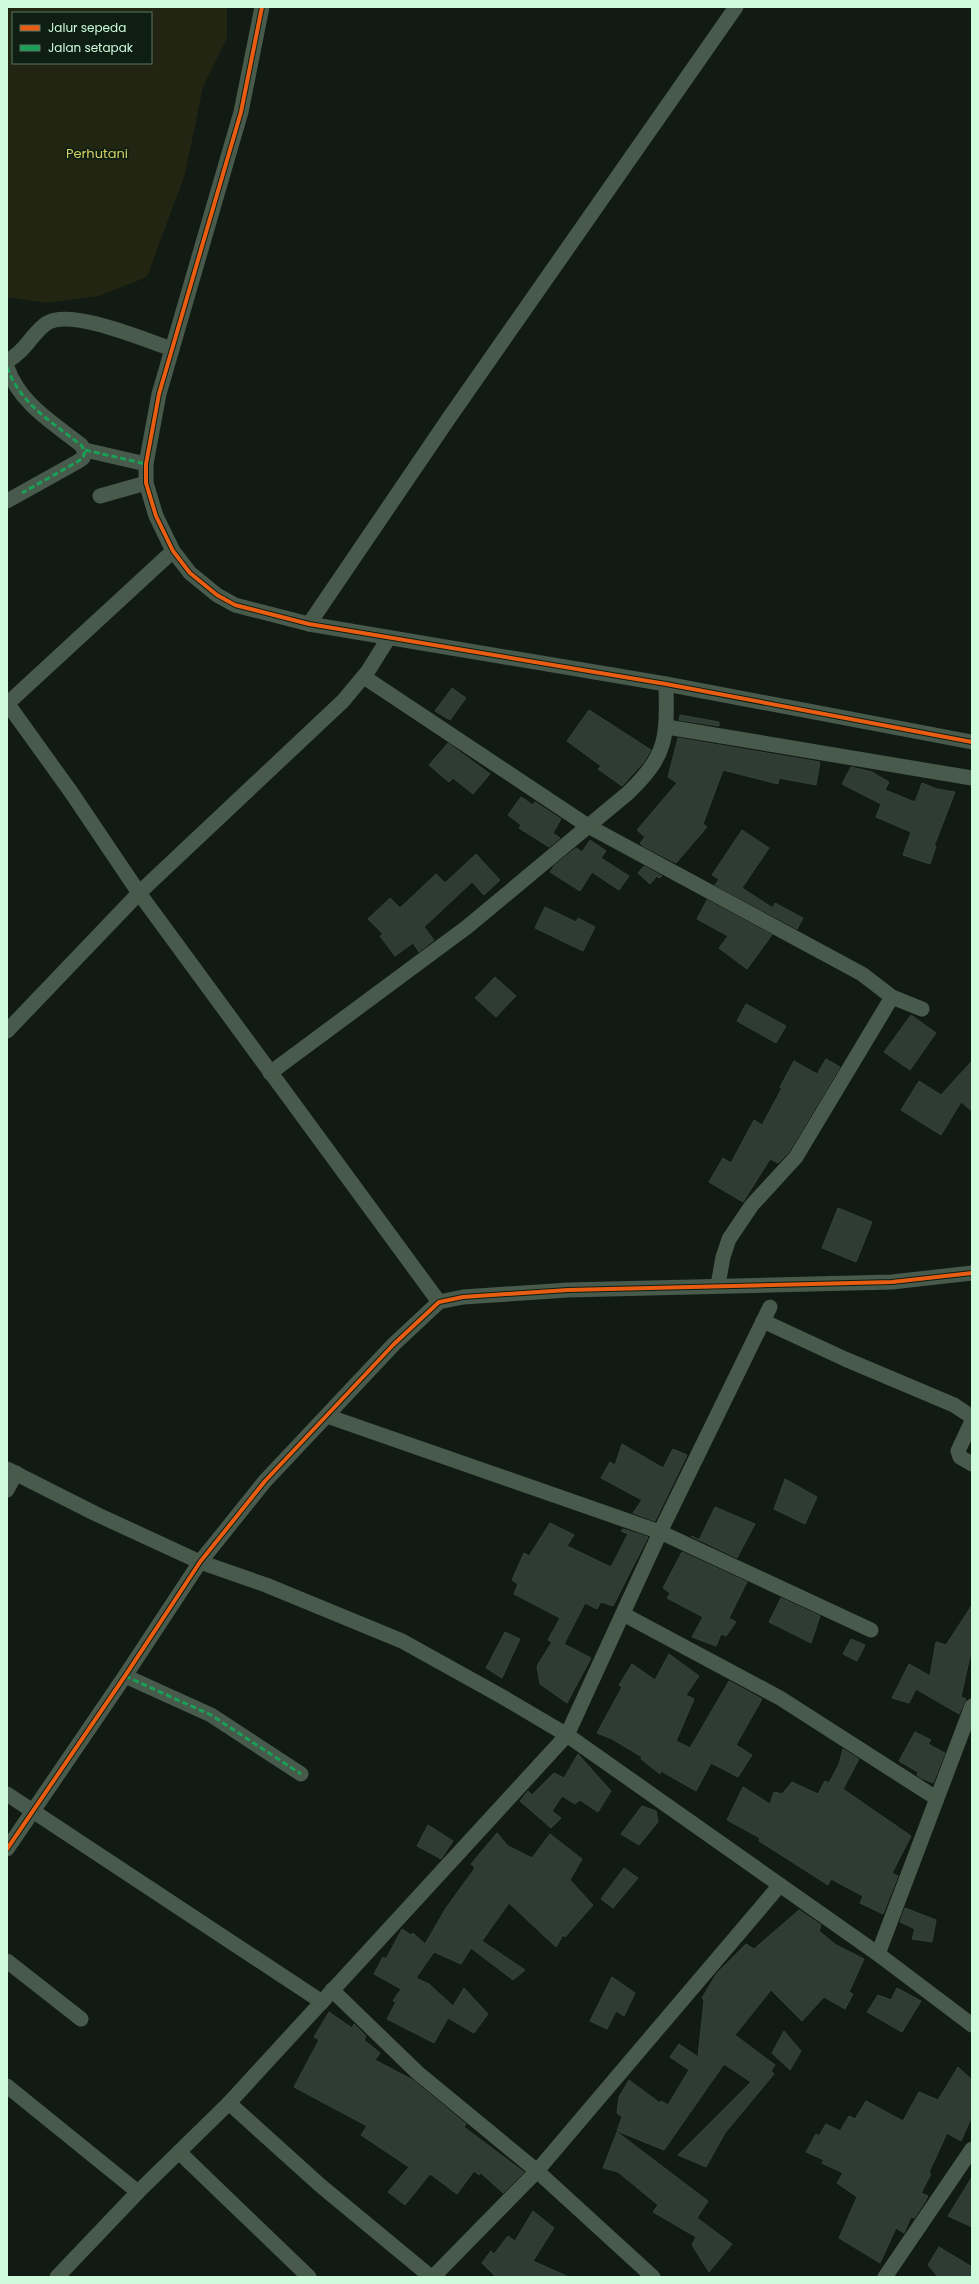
<svg xmlns="http://www.w3.org/2000/svg" width="979" height="2284" viewBox="0 0 979 2284" font-family="Poppins,sans-serif">
<style>
.green{fill:#222511;fill-rule:evenodd}
.building{fill:#2f3c34;stroke:#34443a}
.lines{fill:none;stroke-linecap:round;stroke-linejoin:round}
.minor{stroke:#475a4b;stroke-width:15}
.quiet{stroke:#1a9f57;stroke-width:3;stroke-dasharray:6 3;stroke-linecap:butt}
.cycleway-casing{stroke:#0e1e13;stroke-width:6}
.cycleway{stroke:#e95d12;stroke-width:4}
.labels{text-anchor:middle;stroke-width:3.5;stroke-linejoin:round;paint-order:stroke}
.park-label{font-size:13px;fill:#d5ce61;stroke:#0e1e13}
</style>
<rect width="100%" height="100%" fill="#121a14"/>
<path class="green" d="M7,7H227V38L203,87L185,174L147,277L99,296L46,303L7,297ZM13,13H151V63H13Z"/>
<g class="building">
<path d="M452,688L466,698L450,720L435,711Z"/>
<path d="M589,710L651,750L643,763L622,786L598,769L601,766L567,741Z"/>
<path d="M680,715L719,722V726L679,720Z"/>
<path d="M678,738L820,762L816,785L779,778L778,784L723,770L703,824L707,827L676,863L643,846L640,843L645,837L637,830L677,783L668,777Z"/>
<path d="M448,743L490,774L473,794L453,778L449,782L429,765Z"/>
<path d="M851,767L872,772L889,782L885,790L915,802L922,783L937,789L955,792L934,846H936L930,864L903,855L911,832L876,817L881,804L842,784Z"/>
<path d="M521,797L533,805L535,802L561,819L553,833L560,838L549,847L519,828L521,825L508,815Z"/>
<path d="M742,830L769,848L742,888L773,908L775,903L803,918L797,929L715,885L719,879L712,875Z"/>
<path d="M590,840L606,851L601,858L629,876L619,890L592,872L580,891L550,872L555,865L576,848L582,852Z"/>
<path d="M476,854L500,880L484,895L472,882L424,927L434,940L419,952L413,943L395,956L380,936L383,934L368,919L390,898L400,908L436,874L445,883Z"/>
<path d="M644,866L662,876L659,878L657,876L650,884L638,873Z"/>
<path d="M707,900L772,935L747,969L719,948L728,936L697,919Z"/>
<path d="M545,907L576,922L578,918L595,927L583,951L535,928Z"/>
<path d="M495,977L516,996L496,1017L475,998Z"/>
<path d="M746,1004L786,1026L776,1043L737,1021Z"/>
<path d="M911,1015L936,1033L910,1070L884,1052Z"/>
<path d="M826,1059L840,1067L789,1152L778,1163L770,1159L743,1202L709,1182L723,1158L731,1163L754,1120L762,1125L782,1088L780,1087L794,1061L817,1074Z"/>
<path d="M972,1061V1111L961,1102L941,1135L901,1110L919,1081L941,1095Z"/>
<path d="M838,1208L872,1222L856,1262L822,1248Z"/>
<path d="M622,1444L663,1468L673,1449L687,1455L655,1521L633,1513L642,1500L601,1478L610,1462L615,1465Z"/>
<path d="M785,1479L817,1497L805,1524L774,1509Z"/>
<path d="M715,1507L755,1524L737,1558L691,1536L699,1540Z"/>
<path d="M550,1523L574,1535L567,1546L611,1567L628,1534L621,1531L623,1529L648,1537L613,1606L601,1602L597,1609L585,1603L564,1644L591,1658L567,1703L540,1684L537,1666L552,1642L548,1640L560,1618L514,1594L518,1584L512,1580L524,1553L529,1556Z"/>
<path d="M682,1552L747,1582L729,1618L736,1622L726,1636L721,1634L716,1646L692,1637L703,1617L667,1598L670,1593L663,1588Z"/>
<path d="M781,1598L820,1616L811,1643L769,1622Z"/>
<path d="M972,1605V1647L961,1697L966,1699L959,1714L916,1689L909,1703L892,1698L909,1664L930,1676L936,1642L946,1645Z"/>
<path d="M505,1632L520,1639L502,1678L486,1668Z"/>
<path d="M851,1639L865,1645L857,1661L843,1654Z"/>
<path d="M669,1654L699,1676L686,1695L694,1699L676,1741L690,1748L729,1681L762,1699L736,1745L752,1755L738,1777L711,1763L696,1791L661,1771L660,1774L641,1759L642,1757L612,1739L597,1733L622,1687L619,1685L632,1664L655,1680Z"/>
<path d="M915,1732L931,1740L928,1744L945,1753L933,1783L921,1778L917,1775L918,1772L899,1761Z"/>
<path d="M843,1749L859,1759L843,1789L911,1836L892,1873L898,1876L883,1914L860,1903L863,1896L831,1879L828,1885L759,1841L760,1838L727,1820L743,1787L770,1804L774,1792L782,1794L792,1782L818,1794L825,1781L829,1783L839,1764Z"/>
<path d="M578,1754L611,1791L598,1812L580,1800L575,1804L562,1796L552,1811L561,1818L551,1828L520,1801L528,1791L532,1795L554,1773L564,1778Z"/>
<path d="M642,1806L656,1811L658,1822L639,1845L621,1834Z"/>
<path d="M428,1825L453,1841L441,1859L417,1846Z"/>
<path d="M497,1833L508,1846L532,1858L550,1834L582,1859L570,1880L593,1905L565,1937L563,1935L556,1947L509,1903L482,1941L525,1970L513,1980L471,1948L461,1964L434,1952L416,1978L429,1984L453,2006L464,1988L488,2014L474,2033L448,2018L434,2043L387,2019L396,2002L393,2001L401,1989L374,1974L383,1957L386,1959L402,1929L411,1935L413,1933L425,1944L446,1908L475,1868L471,1864Z"/>
<path d="M624,1868L638,1878L613,1908L601,1899Z"/>
<path d="M905,1908L936,1920L932,1942L912,1939L915,1929L900,1922Z"/>
<path d="M799,1910L821,1925L819,1931L836,1945L864,1959L849,1992L853,1994L845,2009L824,1997L802,2021L771,1990L735,2035L775,2065L771,2071L774,2074L725,2133L706,2167L678,2155L751,2082L724,2064L664,2150L617,2131L622,2117L617,2113L619,2097L629,2080L660,2103L661,2101L668,2105L689,2070L670,2057L679,2044L698,2057L704,2000L702,1998L717,1973L746,1944L754,1949Z"/>
<path d="M612,1977L635,1993L624,2016L616,2011L607,2029L590,2021Z"/>
<path d="M897,1988L921,2001L902,2032L867,2012L878,1995L891,2000Z"/>
<path d="M329,2012L352,2028L354,2024L366,2036L364,2040L380,2053L375,2060L413,2080L466,2124L464,2127L524,2172L503,2193L481,2173L479,2175L474,2171L457,2194L430,2174L405,2205L388,2192L409,2167L361,2135L367,2126L294,2087L319,2040L314,2037Z"/>
<path d="M784,2031L801,2051L790,2070L772,2053Z"/>
<path d="M958,2067L972,2080V2116L961,2141L947,2133L929,2172L931,2174L921,2193L928,2196L923,2205L914,2218L911,2217L904,2233L896,2228L880,2263L839,2238L857,2197L837,2183L843,2173L822,2163L824,2160L806,2152L816,2134L819,2136L826,2124L840,2131L849,2116L855,2119L866,2101L903,2121L919,2092L938,2100Z"/>
<path d="M617,2132L708,2201L697,2218L732,2244L709,2272L692,2245L696,2237L653,2212L658,2205L618,2172L603,2168Z"/>
<path d="M972,2177V2227L948,2216Z"/>
<path d="M533,2211L554,2228L533,2261L569,2277H496L482,2263L491,2251L494,2254L508,2236L515,2241Z"/>
<path d="M939,2247L972,2267V2277H938L928,2265Z"/>
</g>
<g class="lines">
<g class="minor">
<path d="M262,7L241,112L159,394L146,464V483L156,516L173,551L190,573L217,595L235,605L309,624L666,684L972,742"/>
<path d="M7,361C26,351 31,334 47,323C71,308 145,340 172,349"/>
<path d="M7,367C20,404 52,422 81,445L85,451L83,458L77,462L7,501"/>
<path d="M85,450L146,464"/>
<path d="M100,496L146,483"/>
<path d="M309,624L449,418L736,7"/>
<path d="M364,677L588,826L862,974L892,997L922,1009"/>
<path d="M7,703L71,792L139,893L439,1302"/>
<path d="M7,704L173,551"/>
<path d="M667,727L972,778"/>
<path d="M7,1031L139,893L343,701L368,671L388,639"/>
<path d="M270,1073L467,927L628,793C668,755 667,737 666,684"/>
<path d="M718,1285L723,1257L729,1239L752,1205L796,1157L892,997"/>
<path d="M763,1321L845,1359L954,1405L972,1417"/>
<path d="M327,1416L660,1532L871,1630"/>
<path d="M972,1421L958,1451L960,1457L972,1464"/>
<path d="M7,1469L96,1514L200,1562L266,1585L402,1641L501,1696L567,1735L878,1954L972,2025"/>
<path d="M7,1490L16,1473"/>
<path d="M623,1614L780,1698L936,1798"/>
<path d="M125,1676L211,1715L301,1774"/>
<path d="M7,1794L322,2002"/>
<path d="M7,1849L125,1676L200,1562L265,1481L394,1344L439,1302L463,1297L568,1290L892,1282L972,1273"/>
<path d="M878,1954L972,1706"/>
<path d="M7,1961L81,2019"/>
<path d="M332,1990L418,2073L537,2171L653,2277"/>
<path d="M7,2086L138,2192"/>
<path d="M229,2103L321,2186L431,2277"/>
<path d="M179,2152L309,2277"/>
<path d="M57,2277L138,2192L229,2103L567,1735L663,1526L770,1307"/>
<path d="M433,2277L537,2171L780,1885"/>
<path d="M885,2277L972,2149"/>
</g>
<g class="quiet">
<path d="M7,367C20,404 52,422 81,445L85,451L83,458L77,462L22,493"/>
<path d="M85,450L146,464"/>
<path d="M125,1676L211,1715L301,1774"/>
</g>
<defs>
<g id="cycleway">
<path d="M262,7L241,112L159,394L146,464V483L156,516L173,551L190,573L217,595L235,605L309,624L666,684L972,742"/>
<path d="M7,1849L125,1676L200,1562L265,1481L394,1344L439,1302L463,1297L568,1290L892,1282L972,1273"/>
</g>
</defs>
<use href="#cycleway" class="cycleway-casing"/>
<use href="#cycleway" class="cycleway"/>
</g>
<g class="labels">
<g class="park-label">
<text x="97" y="158">Perhutani</text>
</g>
</g>
<rect width="979" height="2284" fill="none" stroke="#cefbdc" stroke-width="16"/>
<rect x="12" y="12" width="140" height="52" fill="#0e1e13" stroke="#5b7663"/>
<rect x="20" y="25" width="20" height="6" fill="#e95d12" stroke="#5b7663"/>
<text x="48" y="32" font-size="12" fill="#cefbdc">Jalur sepeda</text>
<rect x="20" y="45" width="20" height="6" fill="#1a9f57" stroke="#5b7663"/>
<text x="48" y="52" font-size="12" fill="#cefbdc">Jalan setapak</text>
</svg>
